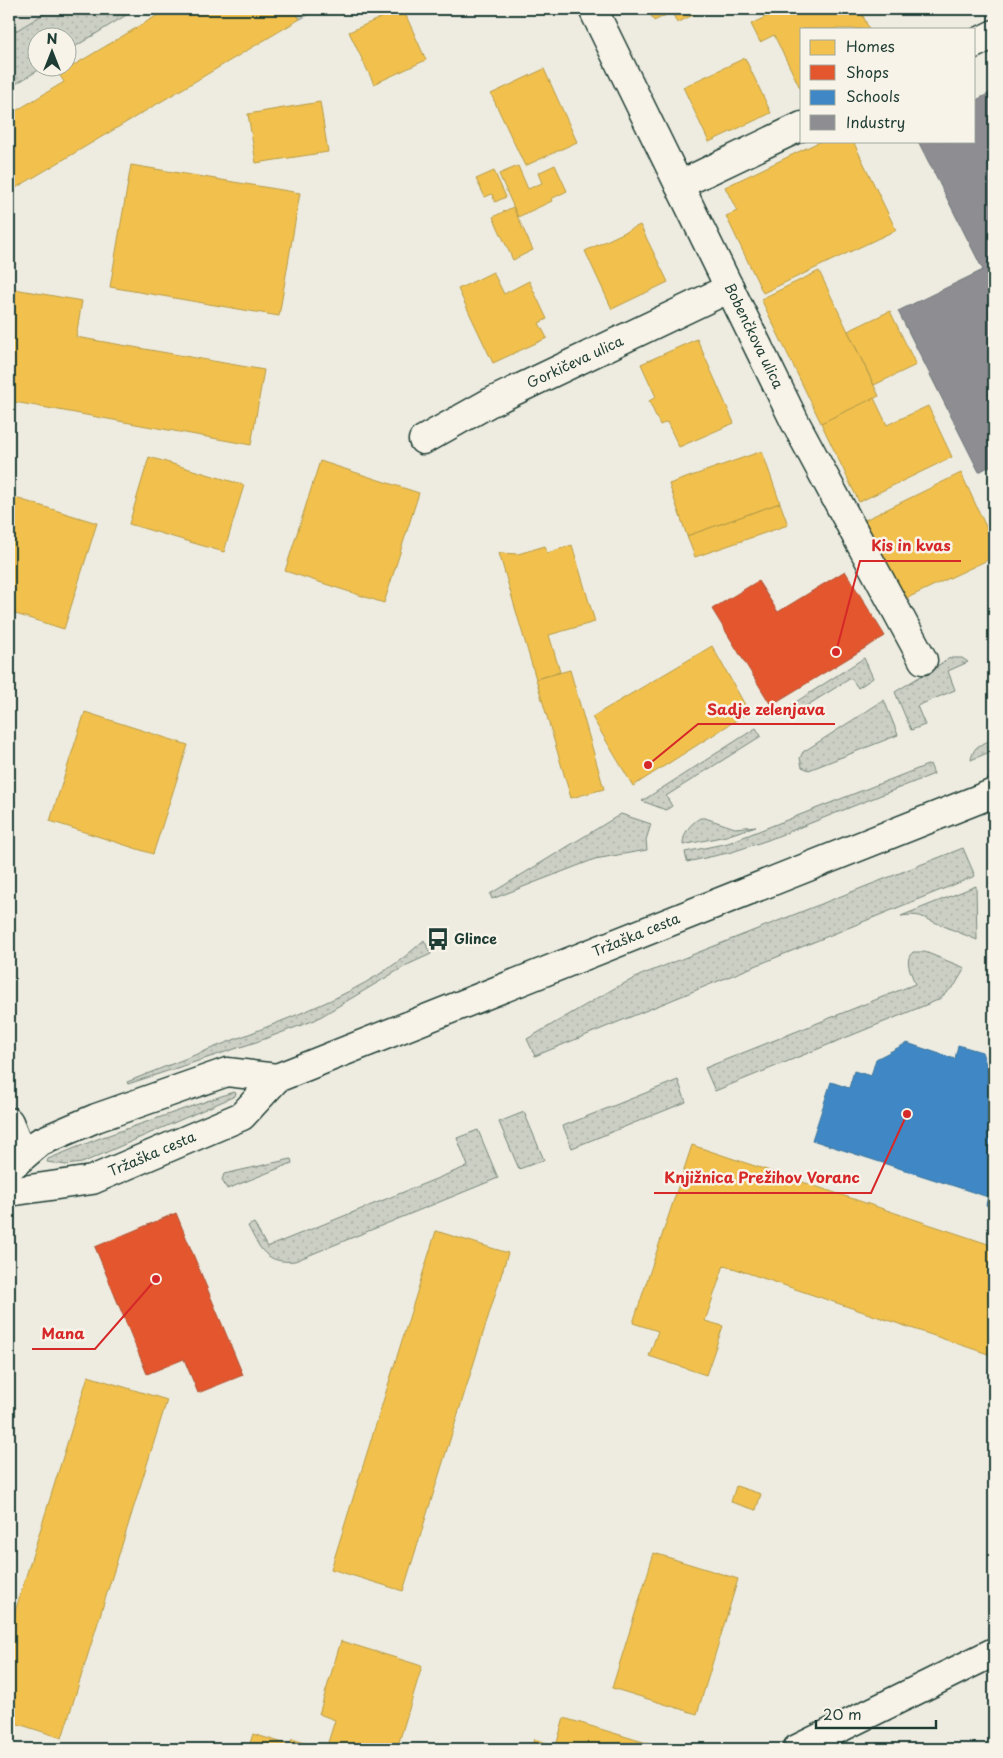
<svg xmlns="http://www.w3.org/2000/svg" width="1003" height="1758" viewBox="0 0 1003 1758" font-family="'Playpen Sans',sans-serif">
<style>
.built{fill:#ddddd2}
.grass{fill:url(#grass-dots);stroke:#76867c}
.forest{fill:url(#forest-crowns);stroke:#76867c}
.homes{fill:#f2c14e;stroke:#b39946}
.shops{fill:#e4572e;stroke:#a94f30}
.schools{fill:#3f88c5;stroke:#35729a}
.industry{fill:#8d8d92;stroke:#6c7576}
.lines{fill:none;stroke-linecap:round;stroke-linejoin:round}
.minor-casing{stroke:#1f3d34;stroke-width:31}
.major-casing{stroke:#1f3d34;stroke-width:31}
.minor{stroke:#f7f3e8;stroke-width:28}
.major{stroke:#f7f3e8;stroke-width:28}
.labels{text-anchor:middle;stroke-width:5;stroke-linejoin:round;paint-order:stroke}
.street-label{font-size:14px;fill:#1f3d34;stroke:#f7f3e8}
.poi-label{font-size:14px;font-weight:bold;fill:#1f3d34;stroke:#f7f3e8;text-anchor:start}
.leader{fill:none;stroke:#d62828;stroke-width:2}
.callout-dot{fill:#d62828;stroke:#f7f3e8;stroke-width:2}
.callout-label{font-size:15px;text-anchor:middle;font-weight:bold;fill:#d62828;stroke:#f7f3e8;stroke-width:5;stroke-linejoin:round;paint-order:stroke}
</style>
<defs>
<pattern id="grass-dots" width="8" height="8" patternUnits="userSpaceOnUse" patternTransform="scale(1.25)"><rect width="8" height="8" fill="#cccfc4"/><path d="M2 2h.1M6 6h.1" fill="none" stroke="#afb3a9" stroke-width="1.8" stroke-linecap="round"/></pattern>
<pattern id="forest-crowns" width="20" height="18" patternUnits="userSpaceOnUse" patternTransform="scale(1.25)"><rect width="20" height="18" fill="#cccfc4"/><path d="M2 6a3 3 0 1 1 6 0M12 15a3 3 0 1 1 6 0" fill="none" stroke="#afb3a9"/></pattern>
</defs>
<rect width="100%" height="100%" fill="#eeece1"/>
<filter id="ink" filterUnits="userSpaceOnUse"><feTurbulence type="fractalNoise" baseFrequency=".02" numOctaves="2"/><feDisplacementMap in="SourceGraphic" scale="10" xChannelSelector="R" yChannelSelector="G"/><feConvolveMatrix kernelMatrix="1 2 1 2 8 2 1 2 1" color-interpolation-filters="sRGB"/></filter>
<g filter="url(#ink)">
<path class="built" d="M9,9H52L9,35Z"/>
<g class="grass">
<path d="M52,9H136L68,51V38H38V68H42L9,88V35Z"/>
<path d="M864,658L873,678L858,688L851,678L787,718L782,711Z"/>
<path d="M950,658H962L968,662L948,671L955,690L917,706L925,725L911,730L895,692Z"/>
<path d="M884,700L898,735L809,770L802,767L800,758L803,752Z"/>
<path d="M756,728L761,736L666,796L672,806L666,810L642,801Z"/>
<path d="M994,739V750L971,760C974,744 981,745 994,739Z"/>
<path d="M930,764L934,774L768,840L732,852L687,862L685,852L728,843Z"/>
<path d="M621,814L651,824L646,840L647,850L595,859L492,899L490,894Z"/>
<path d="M700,818H705L735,828L756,826L726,836L683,845C683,833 690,824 700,818Z"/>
<path d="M963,848L975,876L535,1056L527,1039L615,988L641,975Z"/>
<path d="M976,886L977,940L920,916L911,915L901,916Z"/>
<path d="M424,940L431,954L407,965L315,1020L259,1041L128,1084L127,1082C169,1065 212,1048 254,1032C314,1008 377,985 424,940Z"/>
<path d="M913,952H925L965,968L955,985L938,1000L715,1091L705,1068L915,984C912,974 903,960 913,952Z"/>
<path d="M678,1080L686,1102L572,1148L563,1126Z"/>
<path d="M233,1092L236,1093L235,1096L82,1163L66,1165L47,1162L48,1159L100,1138Z"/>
<path d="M524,1112L544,1160L519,1169L499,1122Z"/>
<path d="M478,1130L498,1178L295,1261C266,1264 260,1249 248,1226L254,1223L267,1247L468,1166L457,1138Z"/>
<path d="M291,1159L292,1163L227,1189L222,1180L224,1174Z"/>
</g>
<path class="forest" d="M293,9H320L300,19Z"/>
<g class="homes">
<path d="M168,9H293L300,19L9,192V115L64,82L59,74Z"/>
<path d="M400,9H403L426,60L374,84L349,32Z"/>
<path d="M648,9H705L677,23L672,12L654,21Z"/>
<path d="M782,9H860L869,29H802V92L774,35L760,42L751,24Z"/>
<path d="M745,58L771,113L709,142L683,87Z"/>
<path d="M544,69L577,142L525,166L491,94Z"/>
<path d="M320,102L328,152L256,163L248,114Z"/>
<path d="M821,141H853L896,230L763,293L726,216L737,211L725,187Z"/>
<path d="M131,165L300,193L279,316L110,287Z"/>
<path d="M555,165L567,191L551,199L552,201L518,217L499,174L518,166L528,189L542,183L538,173Z"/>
<path d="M494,171L506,197L495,202L492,194L485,197L476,179Z"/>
<path d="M513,207L533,250L513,260L493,217Z"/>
<path d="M640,225L668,282L612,309L585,251Z"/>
<path d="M819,271L879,396L821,423L761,299Z"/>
<path d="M493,272L504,294L529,281L547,319L539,323L547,338L493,363L458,289Z"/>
<path d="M9,288L82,301L76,337L264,370L251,445L9,401Z"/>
<path d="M890,311L916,365L874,385L848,331Z"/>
<path d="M697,339L734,423L679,447L667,422L660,425L649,401L656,397L641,364Z"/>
<path d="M874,398L887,425L928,406L952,457L859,502L821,423Z"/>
<path d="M762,451L780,503L687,536L669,484Z"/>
<path d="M149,457L244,485L224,552L129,524Z"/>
<path d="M320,461L419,493L384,603L285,571Z"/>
<path d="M961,473L994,544V557L903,600L865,520Z"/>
<path d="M9,496L97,523L64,629L9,612Z"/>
<path d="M780,503L788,525L695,557L687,536Z"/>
<path d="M572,545L595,622L549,635L560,672L536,679L499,553L518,554L545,546L547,553Z"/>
<path d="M712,646L749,712L633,786L592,717Z"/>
<path d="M570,670L604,789L571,798L536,679Z"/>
<path d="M85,712L188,745L153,854L50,821Z"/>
<path d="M692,1145L994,1246V1356L724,1265L705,1321L723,1326L706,1375L649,1356L658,1331L633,1323Z"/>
<path d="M436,1231L508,1253L403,1591L331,1569Z"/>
<path d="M88,1376L167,1400L62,1738L9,1721V1631Z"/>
<path d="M736,1486L761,1494L756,1510L731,1502Z"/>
<path d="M654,1553L738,1579L697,1714L612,1688Z"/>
<path d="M341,1641L422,1666L397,1749H326L335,1720L319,1714Z"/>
<path d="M564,1718L650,1744L649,1749H531L534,1739L556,1746Z"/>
<path d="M253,1734L290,1745L292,1739L324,1749H248Z"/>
</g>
<g class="shops">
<path d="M845,571L885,636L771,705L712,609L758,581L778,612Z"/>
<path d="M176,1213L243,1375L198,1393L184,1359L147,1374L95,1247Z"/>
</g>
<path class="schools" d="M907,1043L955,1059L958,1045L982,1052L988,1070L994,1072V1208L986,1205L988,1197L812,1140L831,1082L849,1088L854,1071L871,1076L876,1059Z"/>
<path class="industry" d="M994,91V464L979,472L898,311L983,270L918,141H974V101Z"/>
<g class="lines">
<defs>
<g id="minor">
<path d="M593,9L795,422L923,660"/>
<path d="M974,44L994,34"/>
<path d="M679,185L802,126"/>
<path d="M423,440L489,403L730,288"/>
<path d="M9,1122L23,1156"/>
<path d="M797,1749L994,1652"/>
</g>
<g id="major">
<path d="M9,1168L40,1142L96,1118L227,1072L277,1078"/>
<path d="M9,1192L92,1180L242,1116L277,1078L994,793"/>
</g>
</defs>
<use href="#minor" class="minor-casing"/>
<use href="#major" class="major-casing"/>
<use href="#minor" class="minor"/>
<use href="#major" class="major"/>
</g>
</g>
<defs>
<symbol id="bus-bare" viewBox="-9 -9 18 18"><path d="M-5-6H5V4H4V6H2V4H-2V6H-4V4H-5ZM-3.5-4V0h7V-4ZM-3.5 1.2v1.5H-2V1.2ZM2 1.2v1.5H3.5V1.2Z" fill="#1f3d34" stroke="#f7f3e8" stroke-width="2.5" paint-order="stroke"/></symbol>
</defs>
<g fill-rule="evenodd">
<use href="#bus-bare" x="422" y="923" width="32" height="32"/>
</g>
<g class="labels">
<g class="street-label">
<text transform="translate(754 336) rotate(64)" y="5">Bobenčkova ulica</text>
<text transform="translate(575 362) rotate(-25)" y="5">Gorkičeva ulica</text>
<text transform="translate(636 935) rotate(-22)" y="5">Tržaška cesta</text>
<text transform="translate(152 1154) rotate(-23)" y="5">Tržaška cesta</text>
</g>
<g class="poi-label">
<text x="454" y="944">Glince</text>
</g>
</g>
<path class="leader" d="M836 652L860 561H961M648 765L698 724H835M907 1114L871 1193H654M156 1279L95 1349H32"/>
<g class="callout-dot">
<circle cx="836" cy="652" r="5"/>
<circle cx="648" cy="765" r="5"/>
<circle cx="907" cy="1114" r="5"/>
<circle cx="156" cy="1279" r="5"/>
</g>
<g class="callout-label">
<text x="911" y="551">Kis in kvas</text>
<text x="766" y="715">Sadje zelenjava</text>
<text x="762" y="1183">Knjižnica Prežihov Voranc</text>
<text x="63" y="1339">Mana</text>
</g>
<rect width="1003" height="1758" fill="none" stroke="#f7f3e8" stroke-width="30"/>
<rect x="15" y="15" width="973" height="1728" fill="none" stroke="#1f3d34" stroke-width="2" filter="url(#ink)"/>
<rect x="800" y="28" width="175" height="115" fill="#f7f3e8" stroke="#a1aaa0"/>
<rect x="810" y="40" width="25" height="15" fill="#f2c14e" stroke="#a1aaa0"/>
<text x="846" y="52" font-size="15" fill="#1f3d34">Homes</text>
<rect x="810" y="65" width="25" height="15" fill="#e4572e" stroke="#a1aaa0"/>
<text x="846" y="78" font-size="15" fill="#1f3d34">Shops</text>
<rect x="810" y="90" width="25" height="15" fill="#3f88c5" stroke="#a1aaa0"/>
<text x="846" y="102" font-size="15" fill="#1f3d34">Schools</text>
<rect x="810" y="115" width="25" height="15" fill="#8d8d92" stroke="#a1aaa0"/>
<text x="846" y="128" font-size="15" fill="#1f3d34">Industry</text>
<g transform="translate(52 52)"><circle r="24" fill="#f7f3e8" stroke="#a1aaa0"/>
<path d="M0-4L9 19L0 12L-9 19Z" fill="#1f3d34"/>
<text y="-8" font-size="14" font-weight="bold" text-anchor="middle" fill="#1f3d34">N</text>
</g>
<path d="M816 1720v8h120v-8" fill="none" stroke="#1f3d34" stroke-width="2.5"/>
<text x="823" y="1720" font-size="15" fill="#1f3d34" stroke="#f7f3e8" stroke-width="4" paint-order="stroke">20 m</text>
</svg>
